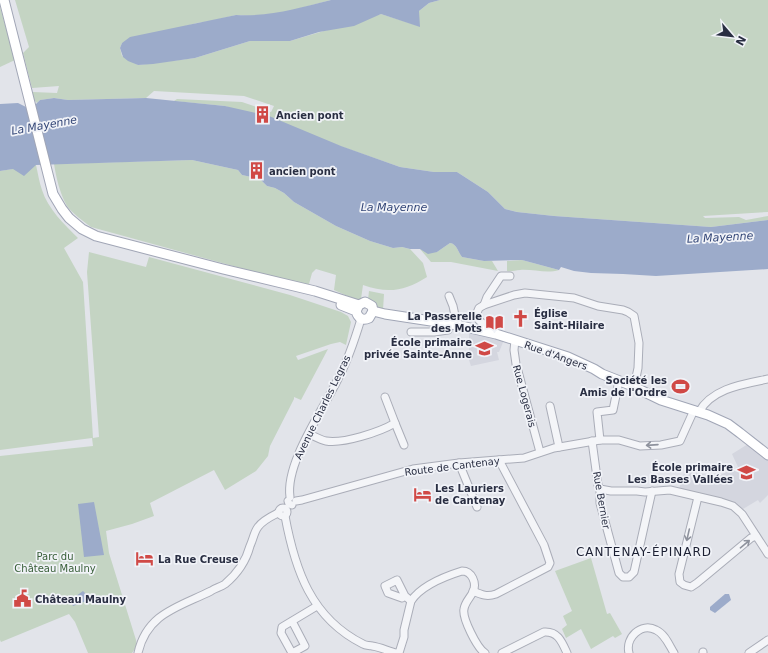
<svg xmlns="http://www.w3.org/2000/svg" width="768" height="653" viewBox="0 0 768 653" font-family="'DejaVu Sans',sans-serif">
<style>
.built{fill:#d4d6df}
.green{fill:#c4d4c3}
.water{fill:#9cabca}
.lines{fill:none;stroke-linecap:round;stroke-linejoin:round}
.minor-casing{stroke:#aaadb8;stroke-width:9}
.major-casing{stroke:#a1a6b6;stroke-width:11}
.minor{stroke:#f4f5f8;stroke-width:7}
.major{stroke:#fff;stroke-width:9}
.oneway{stroke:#8e929d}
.labels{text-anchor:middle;stroke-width:3.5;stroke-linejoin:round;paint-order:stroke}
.poi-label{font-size:10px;font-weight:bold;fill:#292e42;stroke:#f1f3f8;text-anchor:start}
.street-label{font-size:10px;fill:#292e42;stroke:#f1f3f8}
.park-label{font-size:10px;fill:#375e37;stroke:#f1f3f8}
.water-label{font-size:11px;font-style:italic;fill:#334677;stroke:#f1f3f8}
.quarter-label{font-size:12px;letter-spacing:1px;fill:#1c2033;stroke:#f1f3f8}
</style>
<rect width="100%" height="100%" fill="#e2e4ea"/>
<g class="built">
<path d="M469,332L504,340L499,352H497L499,360L471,366L469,360Z"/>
<path d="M748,444L768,460V495L760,503L758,500L743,509L731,501L679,489L685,470L716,477L738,467L732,454Z"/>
</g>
<g class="green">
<path d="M15,0H331L282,13L252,16L236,15L211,21L197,23L122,43L120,48L122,56L138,65L195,58L250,41H290L381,14L419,26V11L429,3L440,0H768V212L703,216L705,218L739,217L746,220L768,216V220L711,227L554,216L517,212L505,209L488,192L457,172H434L400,167L225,106L174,101L177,99L242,102L271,112L274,106L244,96L154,91L146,98L68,100L54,98L40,100L37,103L33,99V92L57,93L59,86L32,88L23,53L29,47Z"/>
<path d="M0,7L15,60L0,67Z"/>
<path d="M192,160L238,170L242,175L260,179L267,186L275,188L284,193L294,202L336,226L370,241L393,248L402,247L410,249L423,263L427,277C405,291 388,294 363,285L361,299H354L334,290L336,275L316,269L312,273L309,284L302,285L91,227C83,221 73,214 67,206C60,194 56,177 54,164Z"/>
<path d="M36,165C38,173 39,182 42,190C48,209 64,224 78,238L64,248L83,282L93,438L99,437L87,272L89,252L146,267L149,257L290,295L341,312L348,316L351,322L346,345L340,342L331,344L296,356L298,360L328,349L301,400L294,397V399L270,446L268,456L256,471L225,490L214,470L150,503L154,516L132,524L106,531L109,553L136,640L137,646L132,653H88L75,622L69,614L1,642L0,640V456L93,446L92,438L0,450V171Z"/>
<path d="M450,243C457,244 458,252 462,257L484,261H492L498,271L451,262H431L420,249L437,252Z"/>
<path d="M522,260L559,270C547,274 533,269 520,270C515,270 512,272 507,271V261Z"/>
<path d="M369,291L384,294L383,310L379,308L368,300Z"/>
<path d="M591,558L607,614L610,613L622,634L615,638L613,636L591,649L581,629L566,638L562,629L567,625L563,616L572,611L555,571Z"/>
</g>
<g class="water">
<path d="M331,0H440L429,3L419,11L420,27L381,14L354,26L319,32L290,41H250L195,58L153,64L138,65L128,61L123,57L120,48L122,43L130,37L236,15C271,17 298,8 331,0Z"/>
<path d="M54,98L68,100L146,98L225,106L269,116L341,146L400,167L434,172H457L488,192L505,209L517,212L554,216L711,227L768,220V269L656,276L623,274L591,273L574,271L561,267L559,270L522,260L484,261L462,257C458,252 457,244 450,243L437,252L428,254L420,249H410L402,247L393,248L370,241L336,226L294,202L284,193L275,188L267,186L260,179L242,175L238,170L192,160L36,165L24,176L13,169L0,171V104L18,103L26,107L36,104L40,100Z"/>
<path d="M94,502L104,555L84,557L78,504Z"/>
<path d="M83,591L89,597V600L73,606L71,602L72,599Z"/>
<path d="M725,594H729L731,600L715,613L710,610V607Z"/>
</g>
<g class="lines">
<defs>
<g id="minor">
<path d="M449,296L453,306L457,325"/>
<path d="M484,305L487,297L501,276H510"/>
<path d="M411,332H434L448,330V324"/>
<path d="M496,334L494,329C487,325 478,323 476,315L479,308L484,305L514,295L525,293L574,298L598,306L623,310L628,312L634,316L639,343L638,368L634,387"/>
<path d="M515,340L514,350L516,364L540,452"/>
<path d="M550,406L559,447"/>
<path d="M699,412C712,388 744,384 768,379"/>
<path d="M395,423L404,445"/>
<path d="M309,434C314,436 320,440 326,441C343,444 380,432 395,423L385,397"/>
<path d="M600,440L597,412L613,410L619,381"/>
<path d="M592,441L598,485L600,489V503L619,573L623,577H629L634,572L652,491"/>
<path d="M459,463L477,507"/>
<path d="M600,489L611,491H637L645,492L670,490L721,502L733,506L742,514L768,554"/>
<path d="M290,497C285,463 323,410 338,379C348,360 355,339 361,319"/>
<path d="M698,497L679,574L680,582L684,585L691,587L697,583L751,538L756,536"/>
<path d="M288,501L289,504L292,505"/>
<path d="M296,501L302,500L413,469L459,463L524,458L554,448L600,440H619L640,446L661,445L680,441L694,410"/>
<circle cx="283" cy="512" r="4"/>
<path d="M285,516C295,570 311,618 363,644C366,646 369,645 372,646C380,647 388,651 396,653"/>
<path d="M473,591C482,595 487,597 496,594L548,567L550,563L544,545L499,460"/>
<path d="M405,596L402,598L388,593L385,586L397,580L405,596L411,601"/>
<path d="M292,621L305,646L292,653L281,633L282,627L317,606"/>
<path d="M138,653C147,613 179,607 211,591C215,588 221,587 225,584C237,574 246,561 250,546C253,540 254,532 258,527C263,520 272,516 278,513"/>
<path d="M399,653L404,637V630L411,601C421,586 446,576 462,571C472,571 477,583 473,592C470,598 465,602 464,609C462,618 477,648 485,653"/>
<path d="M502,653L544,632C558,631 562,642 567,653"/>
<path d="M629,653C625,638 641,622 656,630C665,634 669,645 674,653"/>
<path d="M703,653V652"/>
<path d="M749,653L768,640"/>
</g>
<g id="major">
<path d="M4,0L53,194L62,209L69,218L82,229L96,236L223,269L315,291L359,305"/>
<path d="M341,305L356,311C358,318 362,321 369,318L373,311L372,306L365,302L359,305L356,311"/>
<path d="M373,311L385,314L457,325L496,334L568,357L594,369L602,374L630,385L661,400L708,415L728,424L740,433L768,455"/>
</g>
</defs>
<use href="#minor" class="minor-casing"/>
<use href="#major" class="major-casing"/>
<use href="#minor" class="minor"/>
<use href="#major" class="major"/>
</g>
<defs><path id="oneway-shaft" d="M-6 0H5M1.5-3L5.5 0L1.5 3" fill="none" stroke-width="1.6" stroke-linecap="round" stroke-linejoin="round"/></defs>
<g class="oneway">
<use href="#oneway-shaft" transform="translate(652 445) rotate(176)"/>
<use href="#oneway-shaft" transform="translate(688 535) rotate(103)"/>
<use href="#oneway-shaft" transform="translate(745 544) rotate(-40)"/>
</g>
<defs>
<symbol id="building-bare" viewBox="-9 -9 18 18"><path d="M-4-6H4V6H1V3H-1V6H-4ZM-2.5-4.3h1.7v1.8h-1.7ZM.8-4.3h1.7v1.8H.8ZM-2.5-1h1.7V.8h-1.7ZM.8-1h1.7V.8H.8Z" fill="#d04946" stroke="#f1f3f8" stroke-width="2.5" paint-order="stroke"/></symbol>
<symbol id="church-bare" viewBox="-9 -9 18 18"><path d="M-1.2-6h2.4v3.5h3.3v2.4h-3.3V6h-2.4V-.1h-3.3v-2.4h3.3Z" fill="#d04946" stroke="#f1f3f8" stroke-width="2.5" paint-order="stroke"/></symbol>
<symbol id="library-bare" viewBox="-9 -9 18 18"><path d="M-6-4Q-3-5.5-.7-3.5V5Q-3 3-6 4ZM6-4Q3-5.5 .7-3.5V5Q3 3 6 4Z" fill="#d04946" stroke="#f1f3f8" stroke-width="2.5" paint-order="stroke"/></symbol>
<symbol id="school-bare" viewBox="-9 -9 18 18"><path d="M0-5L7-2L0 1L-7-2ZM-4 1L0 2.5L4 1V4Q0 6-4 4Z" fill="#d04946" stroke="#f1f3f8" stroke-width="2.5" paint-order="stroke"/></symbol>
<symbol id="stadium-bare" viewBox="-9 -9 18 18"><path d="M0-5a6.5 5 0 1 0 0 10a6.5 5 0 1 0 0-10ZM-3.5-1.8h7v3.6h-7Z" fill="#d04946" stroke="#f1f3f8" stroke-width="2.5" paint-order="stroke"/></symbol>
<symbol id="hotel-bare" viewBox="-9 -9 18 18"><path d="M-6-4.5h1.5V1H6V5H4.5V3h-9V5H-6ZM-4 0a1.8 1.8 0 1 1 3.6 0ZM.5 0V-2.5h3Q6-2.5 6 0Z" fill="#d04946" stroke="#f1f3f8" stroke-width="2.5" paint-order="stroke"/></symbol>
<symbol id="civic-bare" viewBox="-9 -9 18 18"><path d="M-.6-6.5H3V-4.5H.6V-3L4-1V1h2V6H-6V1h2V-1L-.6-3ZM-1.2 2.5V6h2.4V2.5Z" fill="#d04946" stroke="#f1f3f8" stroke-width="2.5" paint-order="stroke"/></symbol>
</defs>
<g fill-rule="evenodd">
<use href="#building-bare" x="250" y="102" width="25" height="25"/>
<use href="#building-bare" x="244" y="158" width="25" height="25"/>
<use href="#church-bare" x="508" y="306" width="25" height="25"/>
<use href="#library-bare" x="482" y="310" width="25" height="25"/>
<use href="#school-bare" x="472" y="336" width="25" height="25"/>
<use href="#stadium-bare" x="668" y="374" width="25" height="25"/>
<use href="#school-bare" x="734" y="460" width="25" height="25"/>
<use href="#hotel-bare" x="410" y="482" width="25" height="25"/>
<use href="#hotel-bare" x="132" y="546" width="25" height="25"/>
<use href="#civic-bare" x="10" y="586" width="25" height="25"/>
</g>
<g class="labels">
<g class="poi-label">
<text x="276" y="119">Ancien pont</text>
<text x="269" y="175">ancien pont</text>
<text x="534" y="317">Église<tspan x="534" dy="12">Saint-Hilaire</tspan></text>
<text x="482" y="320" text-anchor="end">La Passerelle<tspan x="482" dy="12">des Mots</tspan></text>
<text x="472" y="346" text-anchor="end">École primaire<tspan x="472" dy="12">privée Sainte-Anne</tspan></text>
<text x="667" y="384" text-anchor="end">Société les<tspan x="667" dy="12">Amis de l'Ordre</tspan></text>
<text x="733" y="471" text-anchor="end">École primaire<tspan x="733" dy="12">Les Basses Vallées</tspan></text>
<text x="435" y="492">Les Lauriers<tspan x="435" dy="12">de Cantenay</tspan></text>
<text x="158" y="563">La Rue Creuse</text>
<text x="35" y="603">Château Maulny</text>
</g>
<g class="street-label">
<text transform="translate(556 355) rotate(20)" y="4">Rue d'Angers</text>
<text transform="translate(525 396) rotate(75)" y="4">Rue Logerais</text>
<text transform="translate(322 407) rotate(-64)" y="4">Avenue Charles Legras</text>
<text transform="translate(452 466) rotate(-7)" y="4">Route de Cantenay</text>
<text transform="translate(602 500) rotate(80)" y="4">Rue Bernier</text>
</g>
<g class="park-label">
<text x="55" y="560">Parc du<tspan x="55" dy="12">Château Maulny</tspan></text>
</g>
<g class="water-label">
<text transform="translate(44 125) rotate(-10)" y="4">La Mayenne</text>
<text x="394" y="211">La Mayenne</text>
<text transform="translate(720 237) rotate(-3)" y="4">La Mayenne</text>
</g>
<g class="quarter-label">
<text x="644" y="556">CANTENAY-ÉPINARD</text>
</g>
</g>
<g transform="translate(732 36) rotate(118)" stroke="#f1f3f8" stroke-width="3" paint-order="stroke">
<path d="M0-3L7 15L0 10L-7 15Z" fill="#292e42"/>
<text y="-6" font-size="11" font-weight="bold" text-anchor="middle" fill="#292e42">N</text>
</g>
</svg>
